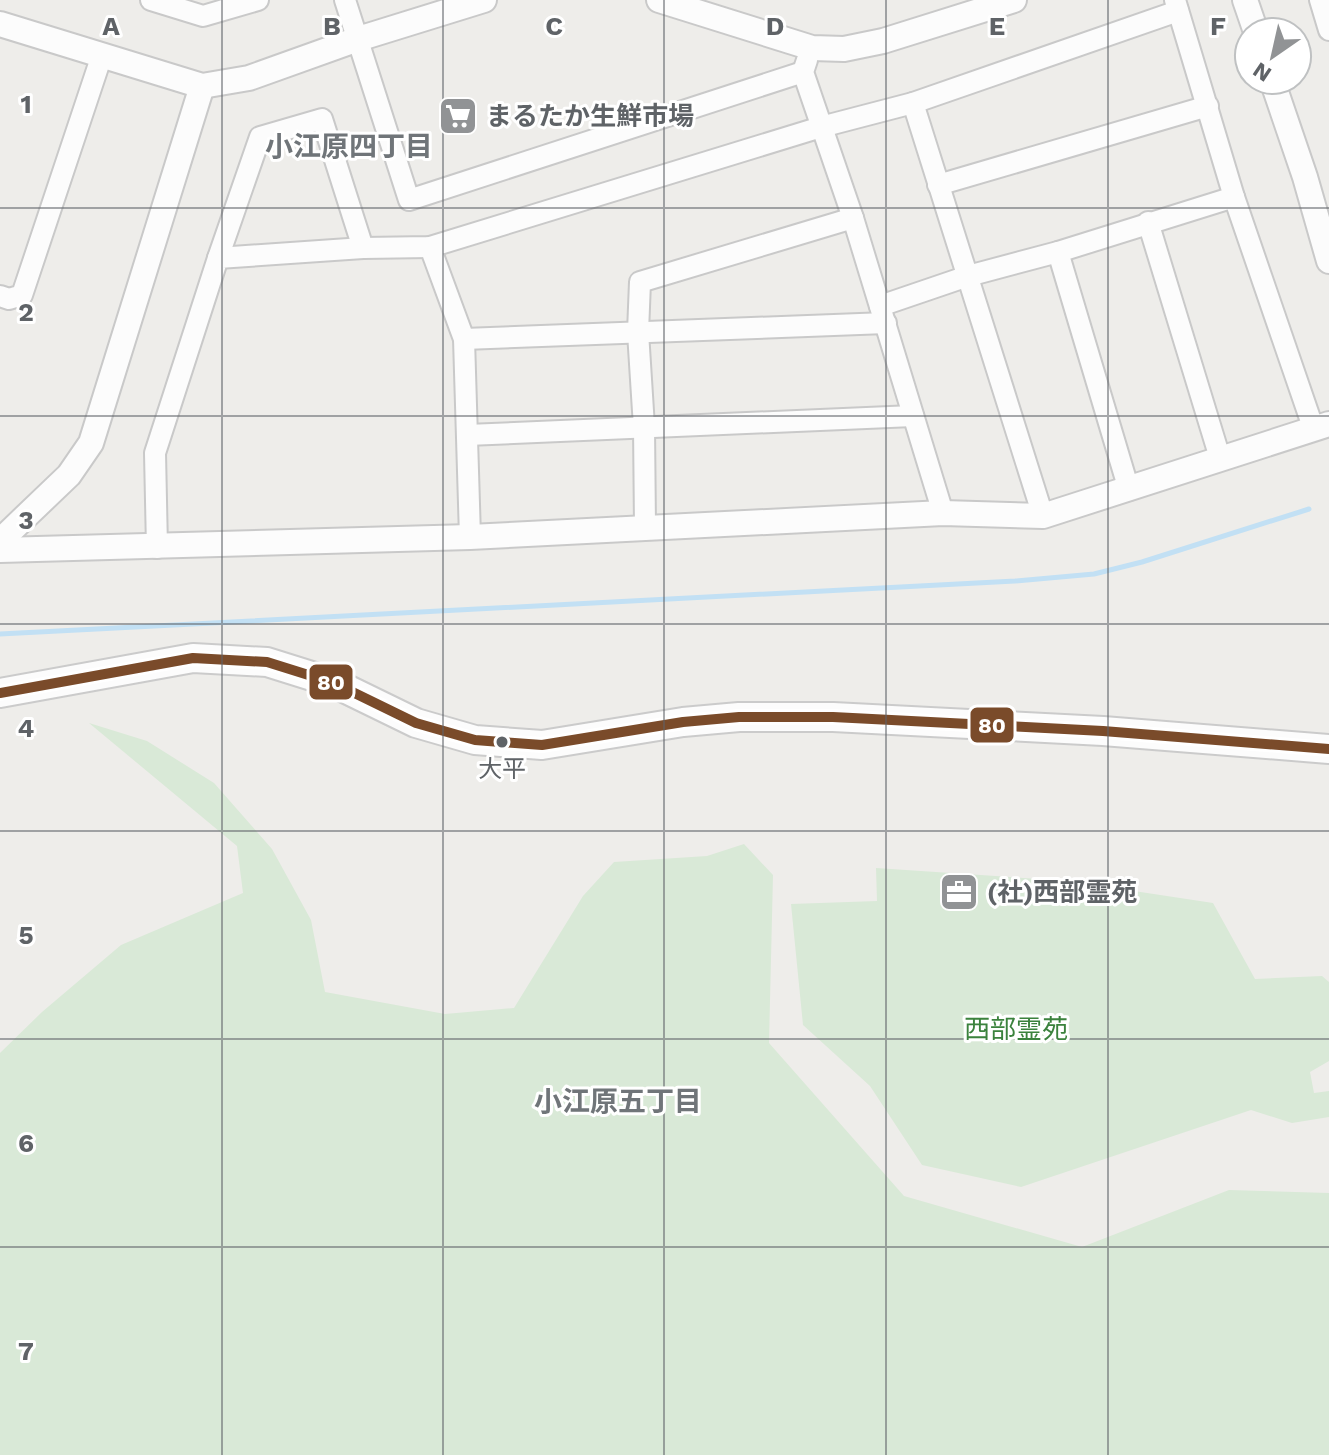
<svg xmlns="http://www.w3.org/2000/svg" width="1329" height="1455" viewBox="0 0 1329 1455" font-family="'Work Sans','Noto Sans JP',sans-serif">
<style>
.green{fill:#d9e9d7}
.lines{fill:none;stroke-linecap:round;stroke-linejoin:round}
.stream{stroke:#c2e0f4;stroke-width:5}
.minor-casing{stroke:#c9c9c9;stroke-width:24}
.tertiary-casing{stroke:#c9c9c9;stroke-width:28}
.secondary-casing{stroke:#cbcbcb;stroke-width:32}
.minor{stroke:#fcfcfc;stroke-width:20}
.tertiary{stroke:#fcfcfc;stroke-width:24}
.secondary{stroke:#fcfcfc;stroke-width:28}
.bus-1-casing{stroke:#fff;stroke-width:16}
.bus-1{stroke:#7a4b2a;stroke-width:10}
.grid{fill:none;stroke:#5f6367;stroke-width:2;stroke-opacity:0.55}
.bus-dot{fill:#5f6367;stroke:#fff;stroke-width:3}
.labels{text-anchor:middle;stroke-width:6;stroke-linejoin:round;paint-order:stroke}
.bus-label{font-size:24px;fill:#5f6367;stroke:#fff}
.poi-label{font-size:26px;font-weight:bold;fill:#5f6367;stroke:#fff;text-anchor:start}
.park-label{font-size:26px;fill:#3b823d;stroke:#fff}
.neighbourhood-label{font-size:28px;font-weight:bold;fill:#707579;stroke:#fff}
.grid-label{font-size:26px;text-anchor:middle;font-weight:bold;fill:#5f6367;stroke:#fff;stroke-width:6;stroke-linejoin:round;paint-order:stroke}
.line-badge{stroke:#fff;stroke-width:3}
.badge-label{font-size:22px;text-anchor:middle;font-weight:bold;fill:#fff}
</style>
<rect width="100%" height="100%" fill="#eeedea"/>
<g class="green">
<path d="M89,723L147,741L214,783L272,849L311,920L325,992L445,1014L514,1008L583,896L614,862L707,856L744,844L773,875L769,1043L904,1196L1082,1247L1229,1190L1329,1193V1455H0V1053L42,1012L121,945L243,893L237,846Z"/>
<path d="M876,868L1068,881L1213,903L1255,979L1322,976L1329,982V1061L1310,1072L1314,1093L1329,1091V1117L1292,1123L1251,1110L1021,1187L922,1165L870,1086L803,1025L791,904L877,901Z"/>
</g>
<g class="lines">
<path class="stream" d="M0,634L1015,581L1094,574L1142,562L1309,509"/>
<defs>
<g id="minor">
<path d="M151,0L203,16L258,0"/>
<path d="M345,0L409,200L803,72"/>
<path d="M1175,0L1234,197L1314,430"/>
<path d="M1320,0L1329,30"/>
<path d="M807,60L803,72L853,218L943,513"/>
<path d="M913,103L1043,516"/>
<path d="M938,185L1208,106"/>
<path d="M1148,222L1220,458"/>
<path d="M430,247L464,339L470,537"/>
<path d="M1058,252L1129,490"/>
<path d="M218,258L260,137L322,119L363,248"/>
<path d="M0,296L9,299L22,295L102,55"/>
<path d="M880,306L968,276L1058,252L1234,197"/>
<path d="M464,339L886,323"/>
<path d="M467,435L913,416"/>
<path d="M645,526L644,427L638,332L640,282L853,218"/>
<path d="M157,548L155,453L218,258L363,248L430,247L821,127L913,103L1178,11"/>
</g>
<g id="tertiary">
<path d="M659,0L812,48L844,49L883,41L1014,0"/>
<path d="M1245,0L1256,32"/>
<path d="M0,24L202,86L249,78L358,39L484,0"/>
<path d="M1272,80L1305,177L1329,261"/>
<path d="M0,541L69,475L91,443L202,86"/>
<path d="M0,550L470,537L943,513L1043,516L1329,424"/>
</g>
<path id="secondary" d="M0,693L193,658L267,662L334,683L416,723L475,740L542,745L683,722L739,717H833L1103,731L1329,749"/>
</defs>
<use href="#minor" class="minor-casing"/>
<use href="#tertiary" class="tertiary-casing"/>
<use href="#secondary" class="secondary-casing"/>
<use href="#minor" class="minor"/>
<use href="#tertiary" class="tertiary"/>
<use href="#secondary" class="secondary"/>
<defs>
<path id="bus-1" d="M0,693L193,658L267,662L334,683L416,723L475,740L542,745L683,722L739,717H833L1103,731L1329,749"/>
</defs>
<use href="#bus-1" class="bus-1-casing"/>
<use href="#bus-1" class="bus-1"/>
</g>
<path class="grid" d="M222,0V1455M443,0V1455M664,0V1455M886,0V1455M1108,0V1455M0,208H1329M0,416H1329M0,624H1329M0,831H1329M0,1039H1329M0,1247H1329"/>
<defs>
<symbol id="supermarket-square" viewBox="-11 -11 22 22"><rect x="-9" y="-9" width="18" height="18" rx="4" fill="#919395" stroke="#fff"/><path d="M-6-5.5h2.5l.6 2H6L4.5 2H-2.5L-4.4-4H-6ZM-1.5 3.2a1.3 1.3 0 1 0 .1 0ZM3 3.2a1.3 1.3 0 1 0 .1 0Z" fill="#fff"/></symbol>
<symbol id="office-square" viewBox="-11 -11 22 22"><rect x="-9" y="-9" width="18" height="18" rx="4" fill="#919395" stroke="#fff"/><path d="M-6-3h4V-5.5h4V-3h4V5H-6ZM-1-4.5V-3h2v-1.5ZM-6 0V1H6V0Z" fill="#fff"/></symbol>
</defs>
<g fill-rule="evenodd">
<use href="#supermarket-square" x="436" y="94" width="44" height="44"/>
<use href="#office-square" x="937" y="870" width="44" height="44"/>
</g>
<circle class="bus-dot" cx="502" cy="742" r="7"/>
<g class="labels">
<g class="bus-label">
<text x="502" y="777">大平</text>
</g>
<g class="poi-label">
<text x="486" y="125">まるたか生鮮市場</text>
<text x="987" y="901">(社)西部霊苑</text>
</g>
<g class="park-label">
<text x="1016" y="1038">西部霊苑</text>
</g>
<g class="neighbourhood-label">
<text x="349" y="156">小江原四丁目</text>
<text x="618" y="1111">小江原五丁目</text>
</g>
</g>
<g class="grid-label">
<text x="111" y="35">A</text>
<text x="332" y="35">B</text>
<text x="554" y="35">C</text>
<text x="775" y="35">D</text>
<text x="997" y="35">E</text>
<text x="1218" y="35">F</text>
<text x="26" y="113">1</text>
<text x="26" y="321">2</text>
<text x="26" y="529">3</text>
<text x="26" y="737">4</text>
<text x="26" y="944">5</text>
<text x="26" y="1152">6</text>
<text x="26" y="1360">7</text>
</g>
<g class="line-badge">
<rect x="308" y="663" width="46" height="38" rx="8" fill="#7a4b2a"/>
<rect x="969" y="706" width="46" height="38" rx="8" fill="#7a4b2a"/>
</g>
<g class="badge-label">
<text x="331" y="690">80</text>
<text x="992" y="733">80</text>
</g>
<g transform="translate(1273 56) rotate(214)"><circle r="38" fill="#ffffff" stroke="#bfc1c2" stroke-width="2"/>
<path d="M0-6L14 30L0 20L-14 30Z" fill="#919395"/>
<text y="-12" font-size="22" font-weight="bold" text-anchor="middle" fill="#5f6367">N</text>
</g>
</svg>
